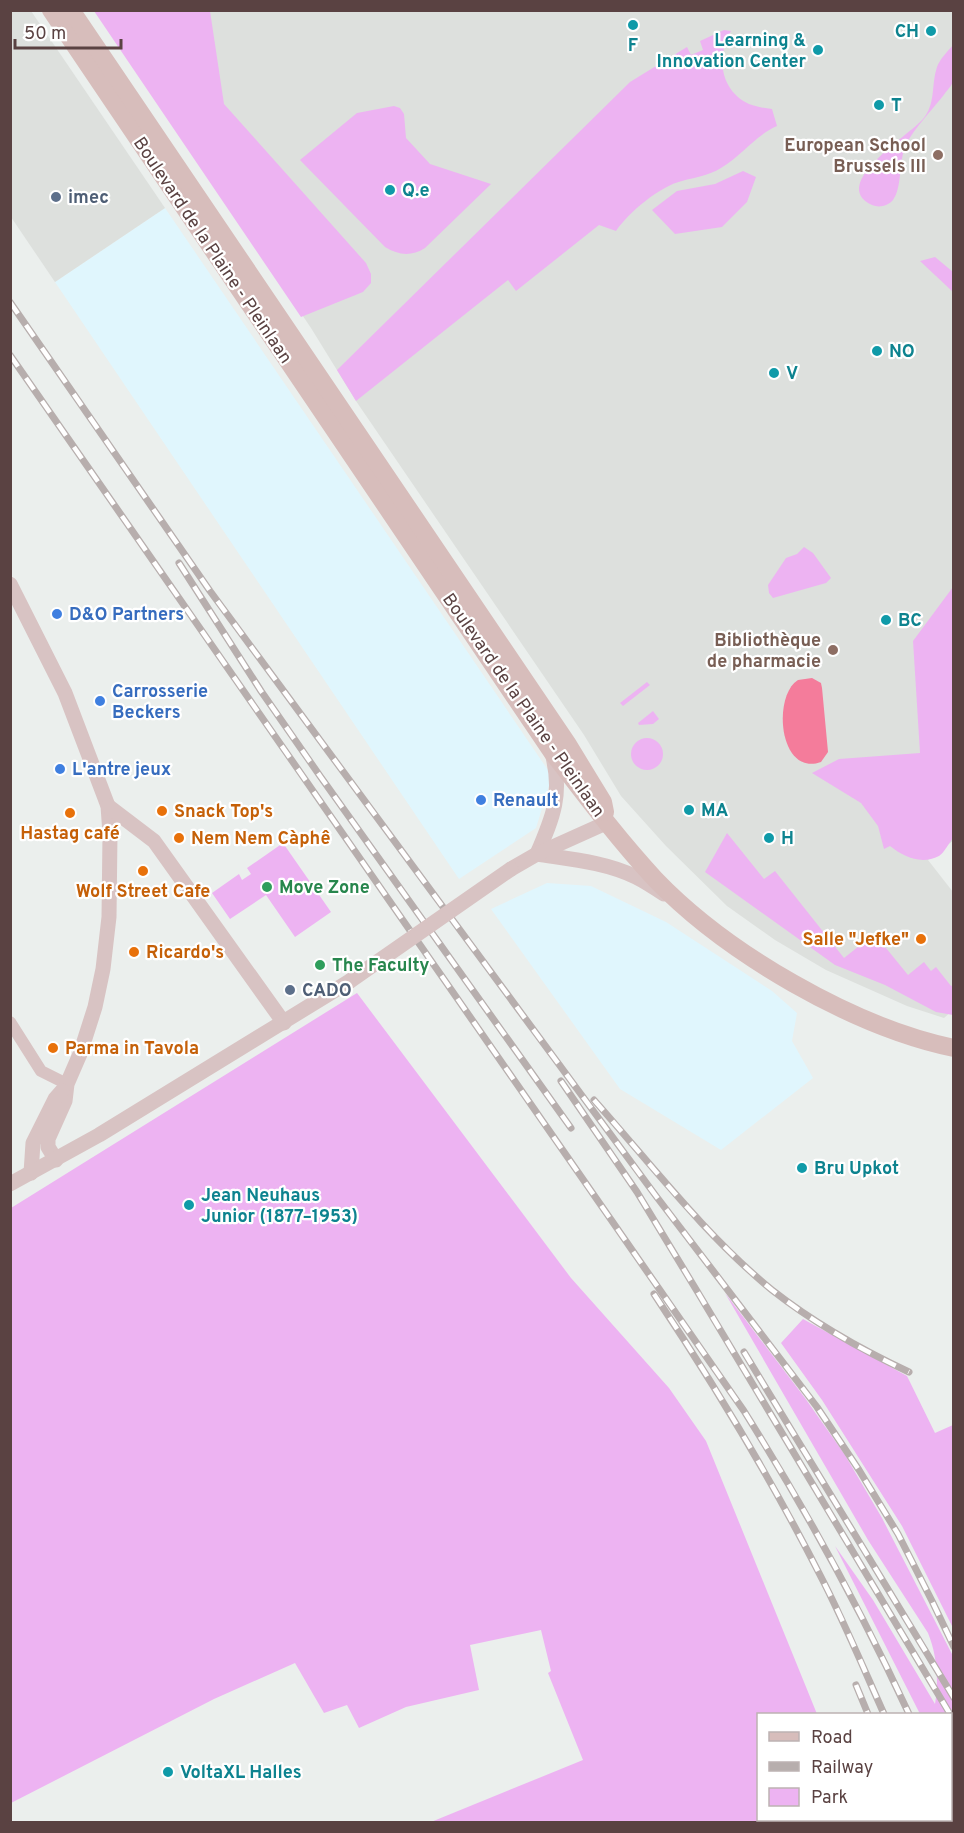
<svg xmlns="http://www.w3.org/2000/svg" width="964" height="1833" viewBox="0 0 964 1833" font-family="Overpass,sans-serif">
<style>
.commercial{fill:#e0f6fd}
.education{fill:#dde0dd}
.green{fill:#edb3f2}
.water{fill:#f47c9b}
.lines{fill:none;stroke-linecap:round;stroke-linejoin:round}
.minor{stroke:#d8c3c3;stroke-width:12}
.tertiary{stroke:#d8c3c3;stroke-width:15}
.secondary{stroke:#d7bdbb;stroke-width:18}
.rail-casing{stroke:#b7aead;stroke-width:7}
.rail{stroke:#fff;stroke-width:4.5;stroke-dasharray:14;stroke-linecap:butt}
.tertiary-bridge{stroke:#d8c3c3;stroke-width:15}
.culture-dot{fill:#0f9aa8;stroke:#fff;stroke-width:2}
.education-dot{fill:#8d6e63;stroke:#fff;stroke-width:2}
.service-dot{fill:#5c6f8a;stroke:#fff;stroke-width:2}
.shop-dot{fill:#3f7fe0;stroke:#fff;stroke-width:2}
.food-dot{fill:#e8710a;stroke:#fff;stroke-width:2}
.leisure-dot{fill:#2e9e5b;stroke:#fff;stroke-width:2}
.labels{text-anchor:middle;stroke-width:4.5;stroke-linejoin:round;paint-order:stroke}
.culture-label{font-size:18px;font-weight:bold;fill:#0d838f;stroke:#fff;text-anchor:start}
.education-label{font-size:18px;font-weight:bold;fill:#785e54;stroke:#fff;text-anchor:end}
.service-label{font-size:18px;font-weight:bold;fill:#4e5e75;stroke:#fff;text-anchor:start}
.street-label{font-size:18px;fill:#5a4242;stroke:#fff}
.shop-label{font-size:18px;font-weight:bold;fill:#366cbe;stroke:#fff;text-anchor:start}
.food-label{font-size:18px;font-weight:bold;fill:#c56008;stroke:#fff;text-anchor:start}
.leisure-label{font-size:18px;font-weight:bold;fill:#27864d;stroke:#fff;text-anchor:start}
</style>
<rect width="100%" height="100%" fill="#ebefed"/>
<g class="commercial">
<path d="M165,208L552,776L536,828L459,879L55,282Z"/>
<path d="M547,883L591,886L666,922L772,991L797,1013L792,1041L813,1078L721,1150L620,1089L491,909Z"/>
</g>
<g class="education">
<path d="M10,11H31L165,208L55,282L11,217Z"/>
<path d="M96,11H953L954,840L928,860L953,892V1010L944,1018L907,1006L826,970L775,940L727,906L666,846L621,796L584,735L356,401L311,328Z"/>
</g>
<g class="green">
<path d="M94,11H210L224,104L366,263L371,274V283L363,292L301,317Z"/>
<path d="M724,30L731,31C716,57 720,90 749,104C757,107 764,108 772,109L777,126C756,135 741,156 721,168C708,176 696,177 682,181C660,186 628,213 616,231L599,225L516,291L508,280L356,401L337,370L630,82L687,47L691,55L703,50L700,41Z"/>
<path d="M953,45C954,51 956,74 953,81C952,86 946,91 943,96C932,110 911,132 905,147C899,162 902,188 893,200C888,206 879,208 872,205C828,184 910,135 923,119C936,104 931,85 937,67C940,59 947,52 953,45Z"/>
<path d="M394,106L400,108L404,114L406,138L430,164L491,184L425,248C411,257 398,255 385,247L300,160L357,113Z"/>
<path d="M743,171L756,177L747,202L722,227L675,234L652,210L677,191L715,184Z"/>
<path d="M935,257L953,272V292L920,261Z"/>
<path d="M804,547L813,553L831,578L826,583L773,598L769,593L768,585L786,558L797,554Z"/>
<path d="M953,587V838C949,843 944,853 939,856C921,865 904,857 890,846L884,849L878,826L861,803L812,773L839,759L920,753L913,641Z"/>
<path d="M647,682L650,685L623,706L620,703Z"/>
<path d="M653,711L659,719L653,724L639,725L638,723Z"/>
<circle cx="647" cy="754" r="16"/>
<path d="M727,833L764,879L775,871L844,958L868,939L872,944L886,948L908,975L924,962L931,971L936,967L951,986L953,985V1015L936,1012L885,985L835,965L705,872Z"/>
<path d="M283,843L331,912L295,937L266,895L230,919L212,893L239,874L242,880L251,874L247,868Z"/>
<path d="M357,993L571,1278L669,1388L706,1441L817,1714H758V1820H882L883,1822H431L583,1760L548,1673L551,1671L541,1630L470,1645L479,1690L406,1707L359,1728L347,1705L324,1713L295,1663L214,1699L11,1803V1208Z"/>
<path d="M725,1293L805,1398L845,1455L882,1518L953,1656V1793L950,1784V1714H920L835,1546L873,1600L935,1704C939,1681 937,1655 928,1633L868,1540Z"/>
<path d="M803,1319L907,1376L935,1433L953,1425V1628L902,1526L822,1400L781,1343Z"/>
</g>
<path class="water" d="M812,678L821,683L822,688L828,752L821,762C779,777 772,696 798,680Z"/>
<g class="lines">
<path class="minor" d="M10,1022L41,1071L67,1084"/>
<g class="tertiary">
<path d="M10,584L65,693L108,806L110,834L109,917L103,969L95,1007L80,1054L67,1084L65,1101L48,1139V1147L56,1160"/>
<path d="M108,806L154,841L284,1023"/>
<path d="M537,854C569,859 606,862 636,877C646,882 655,888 664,894"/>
<path d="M537,854C553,817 563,794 552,753"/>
<path d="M511,869L537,854L606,823"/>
<path d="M31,1173L33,1143L55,1099L62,1091"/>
<path d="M10,1184L99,1135L350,981"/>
</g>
<g class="secondary">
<path d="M51,10L552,752C585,795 618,839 655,879C726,953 853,1027 954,1048"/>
<path d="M71,10L567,743L603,802L605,812"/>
</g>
<defs>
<g id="rail">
<path d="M10,302L210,591L656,1196L817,1407L859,1470L898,1534L932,1601L954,1647"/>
<path d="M10,355L744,1411C806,1510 860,1608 909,1714"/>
<path d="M179,563L261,691L320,776L571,1128"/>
<path d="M561,1081L637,1192L697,1291L950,1714"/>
<path d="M594,1100C651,1164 705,1235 772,1290C814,1323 860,1349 909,1372"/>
<path d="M654,1294C714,1384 770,1477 819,1573C843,1619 863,1667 884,1714"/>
<path d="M744,1352L954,1698"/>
<path d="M856,1685L868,1714"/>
<path d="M950,1815L953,1822"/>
<path d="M910,1820L911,1822"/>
<path d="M926,1820L927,1822"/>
</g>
</defs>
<use href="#rail" class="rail-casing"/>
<use href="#rail" class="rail"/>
<path class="tertiary-bridge" d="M350,981L511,869"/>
</g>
<g class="culture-dot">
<circle cx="633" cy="25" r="6"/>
<circle cx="931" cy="31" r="6"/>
<circle cx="818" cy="50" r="6"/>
<circle cx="879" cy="105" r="6"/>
<circle cx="390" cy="190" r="6"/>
<circle cx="877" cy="351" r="6"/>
<circle cx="774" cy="373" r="6"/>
<circle cx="886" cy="620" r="6"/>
<circle cx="689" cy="810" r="6"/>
<circle cx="769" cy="838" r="6"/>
<circle cx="802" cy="1168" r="6"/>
<circle cx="189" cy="1205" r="6"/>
<circle cx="168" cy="1772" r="6"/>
</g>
<g class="education-dot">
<circle cx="938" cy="155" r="6"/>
<circle cx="833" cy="650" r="6"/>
</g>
<g class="service-dot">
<circle cx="56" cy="197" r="6"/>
<circle cx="290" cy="990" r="6"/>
</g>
<g class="shop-dot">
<circle cx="57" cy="614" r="6"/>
<circle cx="100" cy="701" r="6"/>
<circle cx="60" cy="769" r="6"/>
<circle cx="481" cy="800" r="6"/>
</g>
<g class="food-dot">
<circle cx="162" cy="811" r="6"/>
<circle cx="70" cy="813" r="6"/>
<circle cx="179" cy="838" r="6"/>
<circle cx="143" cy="871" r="6"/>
<circle cx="921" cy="939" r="6"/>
<circle cx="134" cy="952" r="6"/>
<circle cx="53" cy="1048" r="6"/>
</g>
<g class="leisure-dot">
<circle cx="267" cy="887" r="6"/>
<circle cx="320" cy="965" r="6"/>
</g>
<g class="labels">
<g class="culture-label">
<text x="919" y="37" text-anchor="end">CH</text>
<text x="806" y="46" text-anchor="end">Learning &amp;<tspan x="806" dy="21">Innovation Center</tspan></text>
<text x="633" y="51" text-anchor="middle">F</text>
<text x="891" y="111">T</text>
<text x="402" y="196">Q.e</text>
<text x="889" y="357">NO</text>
<text x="786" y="379">V</text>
<text x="898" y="626">BC</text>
<text x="701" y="816">MA</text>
<text x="781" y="844">H</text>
<text x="814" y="1174">Bru Upkot</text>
<text x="201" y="1201">Jean Neuhaus<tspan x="201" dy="21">Junior (1877–1953)</tspan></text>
<text x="180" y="1778">VoltaXL Halles</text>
</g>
<g class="education-label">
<text x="926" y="151">European School<tspan x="926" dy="21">Brussels III</tspan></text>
<text x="821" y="646">Bibliothèque<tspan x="821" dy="21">de pharmacie</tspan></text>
</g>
<g class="service-label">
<text x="68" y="203">imec</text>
<text x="302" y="996">CADO</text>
</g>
<g class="street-label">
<text transform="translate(213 250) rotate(56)" y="6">Boulevard de la Plaine - Pleinlaan</text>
<text transform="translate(524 705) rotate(55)" y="6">Boulevard de la Plaine - Pleinlaan</text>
</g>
<g class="shop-label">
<text x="69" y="620">D&amp;O Partners</text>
<text x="112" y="697">Carrosserie<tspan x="112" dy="21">Beckers</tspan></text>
<text x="72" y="775">L'antre jeux</text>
<text x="493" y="806">Renault</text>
</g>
<g class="food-label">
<text x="174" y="817">Snack Top's</text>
<text x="70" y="839" text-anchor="middle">Hastag café</text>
<text x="191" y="844">Nem Nem Càphê</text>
<text x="143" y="897" text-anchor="middle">Wolf Street Cafe</text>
<text x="909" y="945" text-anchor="end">Salle "Jefke"</text>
<text x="146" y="958">Ricardo's</text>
<text x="65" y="1054">Parma in Tavola</text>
</g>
<g class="leisure-label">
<text x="279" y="893">Move Zone</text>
<text x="332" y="971">The Faculty</text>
</g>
</g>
<rect width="964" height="1833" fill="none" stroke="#5a4242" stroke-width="24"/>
<rect x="757" y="1713" width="195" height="108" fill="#ffffff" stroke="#bdb3b3" stroke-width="1.5"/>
<rect x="769" y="1732" width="30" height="9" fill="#d7bdbb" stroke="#bdb3b3" stroke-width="1.5"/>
<text x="811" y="1743" font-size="18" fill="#5a4242">Road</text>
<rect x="769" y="1762" width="30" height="9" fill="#b7aead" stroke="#bdb3b3" stroke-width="1.5"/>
<text x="811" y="1773" font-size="18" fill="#5a4242">Railway</text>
<rect x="769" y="1788" width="30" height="18" fill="#edb3f2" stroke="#bdb3b3" stroke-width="1.5"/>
<text x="811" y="1803" font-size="18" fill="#5a4242">Park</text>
<path d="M15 39v9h106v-9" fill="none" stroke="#5a4242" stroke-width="3"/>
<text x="24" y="39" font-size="18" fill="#5a4242" stroke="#ffffff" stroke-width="4.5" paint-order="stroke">50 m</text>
</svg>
